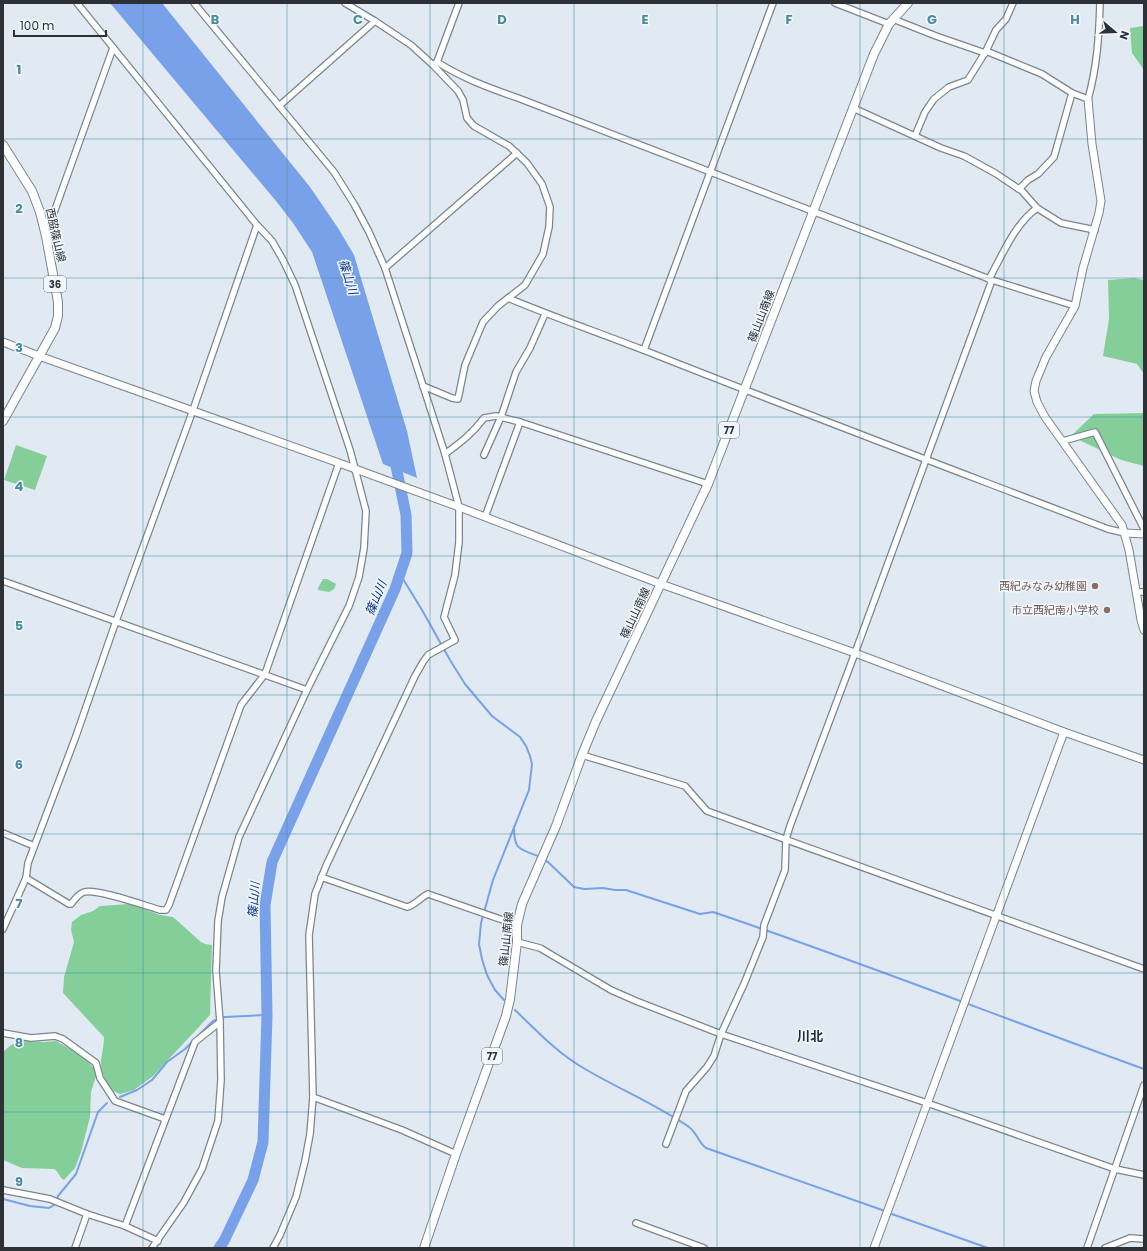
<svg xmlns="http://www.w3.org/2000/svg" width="1147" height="1251" viewBox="0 0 1147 1251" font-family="Poppins,'Noto Sans JP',sans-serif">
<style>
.green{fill:#84cf99}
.water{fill:#79a1ea}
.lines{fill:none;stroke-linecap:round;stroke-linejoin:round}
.stream{stroke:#79a1ea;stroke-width:2}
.river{stroke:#79a1ea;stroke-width:11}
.minor-casing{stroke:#7c858d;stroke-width:8}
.tertiary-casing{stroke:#7c858d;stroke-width:9}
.primary-casing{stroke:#7c858d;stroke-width:10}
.minor{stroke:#fff;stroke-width:5.5}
.tertiary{stroke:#fff;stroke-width:7}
.primary{stroke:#fff;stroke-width:8}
.grid{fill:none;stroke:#498b9c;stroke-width:1;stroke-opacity:0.55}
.education-dot{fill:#8d6e63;stroke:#f0f7ff;stroke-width:1.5}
.labels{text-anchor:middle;stroke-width:3;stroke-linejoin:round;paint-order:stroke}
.shield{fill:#f0f7ff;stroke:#686c71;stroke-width:1}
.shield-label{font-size:10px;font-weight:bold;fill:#2d3034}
.street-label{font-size:11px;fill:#2d3034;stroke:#f0f7ff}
.education-label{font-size:11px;fill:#785e54;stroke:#f0f7ff;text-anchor:end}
.water-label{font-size:12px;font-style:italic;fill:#083285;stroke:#f0f7ff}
.quarter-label{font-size:13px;font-weight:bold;fill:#262d34;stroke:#f0f7ff}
.grid-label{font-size:13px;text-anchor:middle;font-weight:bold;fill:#498b9c;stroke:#f0f7ff;stroke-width:3;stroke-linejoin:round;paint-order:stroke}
</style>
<rect width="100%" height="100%" fill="#e1eaf3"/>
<g class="green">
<path d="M1144,26V70L1132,53L1130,28Z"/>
<path d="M1134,278L1144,280V374L1137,364L1103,356L1109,319L1108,280Z"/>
<path d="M1144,413V466L1121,460L1071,436L1094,414Z"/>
<path d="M16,445L47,456L35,490L4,480Z"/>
<path d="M323,579H327L336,584L334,589L329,592L318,590V588Z"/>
<path d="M130,904L160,915L173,917L201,942L205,944L212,945L210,1015L153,1076L134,1090L120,1094L109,1089C106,1081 101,1071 101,1064C101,1055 104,1047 104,1037L63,993L64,977L74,942L71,930L72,922L81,915L93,911L100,906Z"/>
<path d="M23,1041L44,1042L56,1041L82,1056L94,1068L96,1076L91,1092L90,1117L81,1152L75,1168L64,1180C59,1177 59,1172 54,1169L22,1168L3,1160V1052L11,1045Z"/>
</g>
<path class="water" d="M110,3H162L310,187L338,228L354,255L407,431L417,478L383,464L312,252L293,223L276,201Z"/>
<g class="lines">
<g class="stream">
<path d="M400,574L422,610L450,660L465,684L492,716L520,737L526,746L530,756L532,764L529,790L493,880L481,923L479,944L482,959L487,975L495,990L504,1000"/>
<path d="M514,827C514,852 520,848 540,857"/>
<path d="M544,860L548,862L574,887L584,889L603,888L615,890H626L700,914L713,912C858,961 1000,1017 1144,1069"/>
<path d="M515,1010C537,1031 558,1054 585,1069C619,1089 657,1105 689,1127C697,1133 699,1143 706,1148L885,1211"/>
<path d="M120,1097L137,1090L152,1080L167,1062L185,1049L213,1021L225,1017L267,1015"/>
<path d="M3,1199L30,1206L49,1208L54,1205L58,1196L76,1174L98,1112L107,1103"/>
<path d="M889,1213L988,1248"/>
</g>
<path class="river" d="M219,1248L224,1241L253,1180L263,1142L267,1015L265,905L272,862L395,589L407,553L406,515L394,456"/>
<defs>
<g id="minor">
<path d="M77,3L257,225L272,241L283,260L295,285L350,450L366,511L364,548L359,577L349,606L307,690L239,837L222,897L218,921L216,971L220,1022L221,1080L218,1121L202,1169L184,1202L152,1248"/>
<path d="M194,3L334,172L354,204L369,232L385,268L445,454L459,507V542L455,575L444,617L455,640L428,655L423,662L415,676L326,866L315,894L309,935L313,1097L310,1134L305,1161L296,1197L280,1235L273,1248"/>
<path d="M345,3L375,21L411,45L433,65L458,91L463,100L467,118L474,126L509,146L527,163L542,184L550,207L549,227L543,254L525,285L498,306L483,322L465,365L458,399L452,398L423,386"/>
<path d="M835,3L889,24"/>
<path d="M893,19L936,36L985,53"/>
<path d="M986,51L1042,74L1072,93L1088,99C1097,68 1099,36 1100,3"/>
<path d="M437,62C462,78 489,88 518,98L992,280L1075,306"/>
<path d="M435,64L437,62L459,3"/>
<path d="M279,106L375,21"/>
<path d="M853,108L941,148L964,156L995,173L1022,191L1037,208L1061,223L1095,230"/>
<path d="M915,136L925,112L934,99L949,87L968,80L986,51L996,30L1006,19L1013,3"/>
<path d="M1019,189L1028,180L1038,174L1054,157L1072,93"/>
<path d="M44,226L52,218L113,48"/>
<path d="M385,268L517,153"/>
<path d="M989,279C1003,254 1014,225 1037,208"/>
<path d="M508,298C553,317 600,333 646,351C800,412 954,470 1108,529L1125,533"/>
<path d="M644,350L773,3"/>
<path d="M1063,441L1095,432L1144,529"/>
<path d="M445,454C461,442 472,434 484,418L496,416L520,422L708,484"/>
<path d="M484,455L501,417L516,372L530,348L545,314"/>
<path d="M485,517L520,422"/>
<path d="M3,581L307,690"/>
<path d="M1136,592H1144"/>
<path d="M582,755L685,786L707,811L1144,969"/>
<path d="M3,833L34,846"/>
<path d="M321,877L407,907C414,906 421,897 428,894L517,925"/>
<path d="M26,878L69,904H71C75,899 78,894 84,892C96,888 146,906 160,910H166L169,905L241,705L265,674L339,463"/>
<path d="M3,929L26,878L28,863L76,736L116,621L193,410L257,225"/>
<path d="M517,942L540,948L611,990L636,1001L721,1034L927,1103L1115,1169L1144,1175"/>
<path d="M3,1033L31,1038L55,1036L63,1039L96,1063L100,1078L115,1101L165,1119"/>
<path d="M313,1097L402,1130L456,1154"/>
<path d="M666,1144L686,1091L707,1067L714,1056L721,1034L744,984L763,937L764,925L785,870L786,839L790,826L855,653L992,280"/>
<path d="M3,1190L50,1199L87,1214L125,1226L158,1241"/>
<path d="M636,1223L704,1248"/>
<path d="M125,1226L195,1042L220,1022"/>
<path d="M75,1248L87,1214"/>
<path d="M1087,1248L1144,1085"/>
<path d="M1105,1248L1130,1238L1144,1239"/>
</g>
<g id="tertiary">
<path d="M1088,99L1092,144L1101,201L1099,213L1083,268L1075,306L1046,357L1036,381L1034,391L1037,402L1045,417L1122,525L1129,550L1141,620L1144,630"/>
<path d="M3,342L39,356L339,463L459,507L661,584L855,653L1064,732L1144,760"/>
<path d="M1125,533L1144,534"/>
<path d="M874,1248L1064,732"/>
</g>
<g id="primary">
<path d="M3,145L32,191L40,212L46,236L58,302V316L55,328L3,421"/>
<path d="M424,1248L456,1154L506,1016L510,999L517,942V925L522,904L556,826L582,755L596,721L708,484L874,54L889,24L908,3"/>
</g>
</defs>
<use href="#minor" class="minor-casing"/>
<use href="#tertiary" class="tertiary-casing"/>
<use href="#primary" class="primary-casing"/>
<use href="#minor" class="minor"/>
<use href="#tertiary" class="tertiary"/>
<use href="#primary" class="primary"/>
</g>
<path class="grid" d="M143,3V1248M287,3V1248M430,3V1248M574,3V1248M717,3V1248M860,3V1248M1004,3V1248M3,139H1144M3,278H1144M3,417H1144M3,556H1144M3,695H1144M3,834H1144M3,973H1144M3,1112H1144"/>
<g class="education-dot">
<circle cx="1095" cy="586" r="4"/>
<circle cx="1107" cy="610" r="4"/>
</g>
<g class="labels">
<g class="shield">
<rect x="44" y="276" width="22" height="16" rx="3"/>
<rect x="719" y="422" width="20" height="16" rx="3"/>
<rect x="482" y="1048" width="20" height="16" rx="3"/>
</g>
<g class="shield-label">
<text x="55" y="288">36</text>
<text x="729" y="434">77</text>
<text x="492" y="1060">77</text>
</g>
<g class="street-label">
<text transform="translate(56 235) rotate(77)" y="4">西脇篠山線</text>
<text transform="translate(761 316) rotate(-69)" y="4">篠山山南線</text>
<text transform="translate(635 613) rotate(-65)" y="4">篠山山南線</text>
<text transform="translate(506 939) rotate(-84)" y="4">篠山山南線</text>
</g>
<g class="education-label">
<text x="1087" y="590">西紀みなみ幼稚園</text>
<text x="1099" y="614">市立西紀南小学校</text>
</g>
<g class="water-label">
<text transform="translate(348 277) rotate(72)" y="4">篠山川</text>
<text transform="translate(376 598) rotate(-67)" y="4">篠山川</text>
<text transform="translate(254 900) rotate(-85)" y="4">篠山川</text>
</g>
<g class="quarter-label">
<text x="810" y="1041">川北</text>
</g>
</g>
<g class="grid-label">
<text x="215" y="24">B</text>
<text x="358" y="24">C</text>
<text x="502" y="24">D</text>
<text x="645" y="24">E</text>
<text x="789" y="24">F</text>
<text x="932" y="24">G</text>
<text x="1075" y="24">H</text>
<text x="19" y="74">1</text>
<text x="19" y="213">2</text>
<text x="19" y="352">3</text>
<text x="19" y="491">4</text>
<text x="19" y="630">5</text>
<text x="19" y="769">6</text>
<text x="19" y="908">7</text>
<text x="19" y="1047">8</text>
<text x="19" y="1186">9</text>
</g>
<rect width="1147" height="1251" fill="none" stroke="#2d3034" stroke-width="8"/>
<g transform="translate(1115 32) rotate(109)" stroke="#f0f7ff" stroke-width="3" paint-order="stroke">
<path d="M0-3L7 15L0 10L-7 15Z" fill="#2d3034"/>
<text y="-6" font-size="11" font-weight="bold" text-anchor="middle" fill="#2d3034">N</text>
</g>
<path d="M14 30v6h92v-6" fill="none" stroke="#2d3034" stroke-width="2"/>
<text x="20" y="30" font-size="12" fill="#2d3034" stroke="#f0f7ff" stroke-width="3" paint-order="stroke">100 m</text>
</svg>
